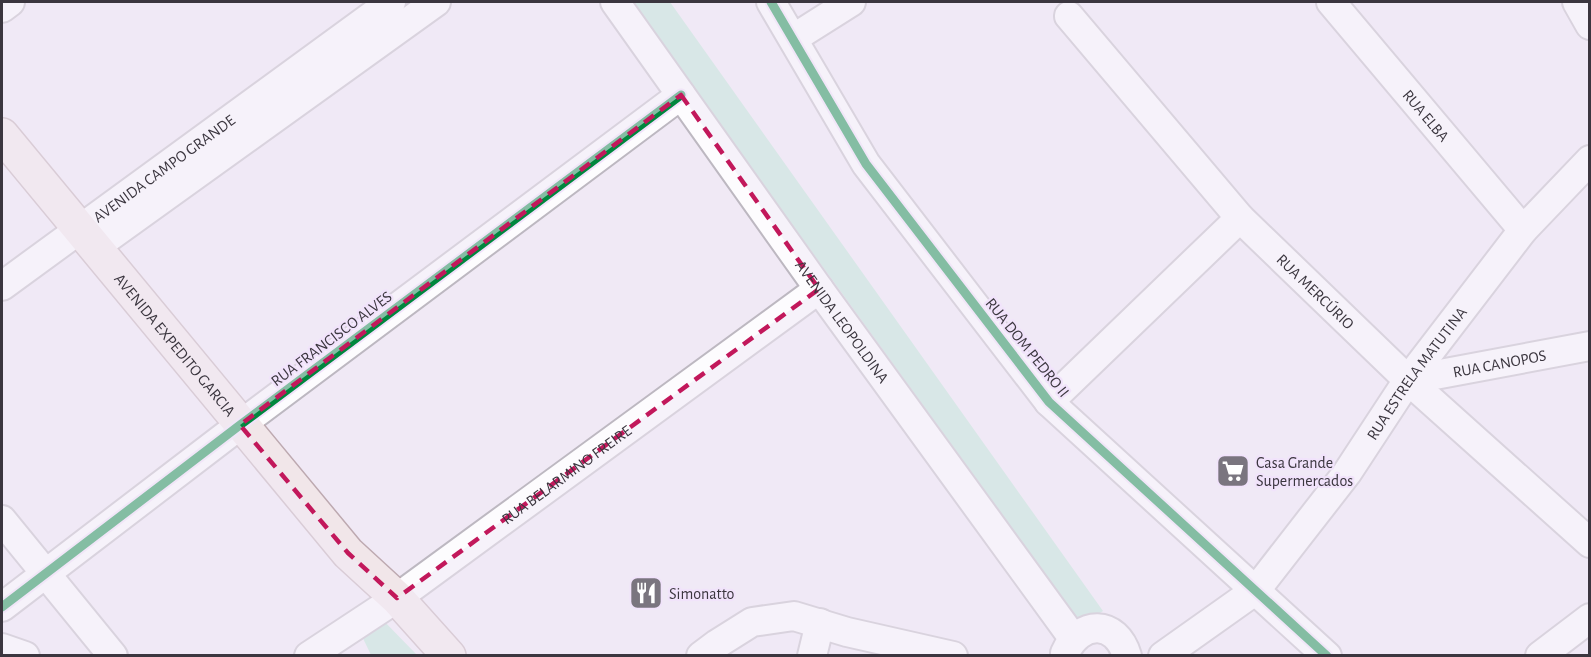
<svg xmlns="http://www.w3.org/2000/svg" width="1591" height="657" viewBox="0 0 1591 657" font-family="'Alegreya Sans',sans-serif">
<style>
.green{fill:#bbe4d5}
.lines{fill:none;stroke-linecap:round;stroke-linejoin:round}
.minor-casing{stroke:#bdb8c1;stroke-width:32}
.major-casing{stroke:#bda9b0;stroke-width:36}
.minor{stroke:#fdfcfe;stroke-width:28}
.major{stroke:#f1e6e9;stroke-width:33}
.cycleway-casing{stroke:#f1e3fb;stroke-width:13}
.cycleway{stroke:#00873e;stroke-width:9}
.marked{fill:none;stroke:#c2185b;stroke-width:4.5;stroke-dasharray:12 8;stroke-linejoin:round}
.labels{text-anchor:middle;stroke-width:4.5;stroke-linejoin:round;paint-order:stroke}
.street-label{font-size:16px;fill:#3b363f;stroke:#f1e3fb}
.poi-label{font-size:16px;fill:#3b363f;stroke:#f1e3fb;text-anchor:start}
</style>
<rect width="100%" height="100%" fill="#f0e9f5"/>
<g class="green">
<path d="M631,2H670L1103,611L1082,625Z"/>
<path d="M379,616L417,655H371L359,630Z"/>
</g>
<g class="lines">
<defs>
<g id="minor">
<path id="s1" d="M615,2L819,289L1073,638"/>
<path d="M771,2L866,164L1049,402L1327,656"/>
<path id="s2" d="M1331,2L1523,230"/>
<path d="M1577,2L1590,25"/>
<path d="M2,8L10,2"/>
<path id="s3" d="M1069,16L1240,218L1408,380L1590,543"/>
<path d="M794,38L851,2"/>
<path d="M95,247L436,2"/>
<path id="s4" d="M2,286L391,2"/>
<path id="s5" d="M1408,380L1590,346"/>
<path d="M1049,402L1240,218"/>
<path d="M2,520L113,656"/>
<path d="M2,607L240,425L681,95"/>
<path d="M2,648L25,656"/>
<path d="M1065,653C1080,620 1116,619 1127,656"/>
<path id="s6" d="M309,656L397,598L819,289"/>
<path d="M701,656L717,644L752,622L794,616L847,632L953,656"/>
<path d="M812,656L820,623"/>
<path id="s7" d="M1163,656L1256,590L1347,473L1408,380L1523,230L1590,160"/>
<path d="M1540,656L1590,618"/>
</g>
<g id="major">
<path id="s8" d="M2,135L348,553L397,598L449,656"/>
</g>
</defs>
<use href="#minor" class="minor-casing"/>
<use href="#major" class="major-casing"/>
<use href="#minor" class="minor"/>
<use href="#major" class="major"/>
<defs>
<g id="cycleway">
<path d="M771,2L866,164L1049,402L1327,656"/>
<path d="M2,607L240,425L681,95"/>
</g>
</defs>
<use href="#cycleway" class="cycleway-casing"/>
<use href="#cycleway" class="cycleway"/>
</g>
<path d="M0 0H1591V657H0ZM681,95L819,289L397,598L348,553L240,425Z" fill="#f0e9f5" fill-opacity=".55" fill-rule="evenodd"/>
<path class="marked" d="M681,95L819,289L397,598L348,553L240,425Z"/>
<defs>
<symbol id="supermarket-square" viewBox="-11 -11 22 22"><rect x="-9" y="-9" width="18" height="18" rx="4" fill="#7a757f" stroke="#f1e3fb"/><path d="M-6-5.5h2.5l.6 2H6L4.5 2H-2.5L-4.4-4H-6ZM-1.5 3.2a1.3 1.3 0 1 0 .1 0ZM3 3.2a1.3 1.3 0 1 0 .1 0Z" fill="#fff"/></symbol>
<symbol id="restaurant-square" viewBox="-11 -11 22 22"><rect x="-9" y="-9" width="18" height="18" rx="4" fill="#7a757f" stroke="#f1e3fb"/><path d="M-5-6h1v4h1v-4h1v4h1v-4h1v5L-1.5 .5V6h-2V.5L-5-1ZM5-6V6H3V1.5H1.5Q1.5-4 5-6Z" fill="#fff"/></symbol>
</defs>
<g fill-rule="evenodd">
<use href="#supermarket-square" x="1214" y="452" width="38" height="38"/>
<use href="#restaurant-square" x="627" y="574" width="38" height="38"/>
</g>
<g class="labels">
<g class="street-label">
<text dy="6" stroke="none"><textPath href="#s2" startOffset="148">RUA ELBA</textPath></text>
<text dy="6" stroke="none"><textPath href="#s4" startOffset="200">AVENIDA CAMPO GRANDE</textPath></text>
<text dy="6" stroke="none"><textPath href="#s3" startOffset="370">RUA MERCÚRIO</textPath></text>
<text dy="6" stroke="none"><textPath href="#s1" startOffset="392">AVENIDA LEOPOLDINA</textPath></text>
<text transform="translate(331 338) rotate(-37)" y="6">RUA FRANCISCO ALVES</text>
<text dy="6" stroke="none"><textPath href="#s8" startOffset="272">AVENIDA EXPEDITO GARCIA</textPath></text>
<text transform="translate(1028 347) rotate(51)" y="6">RUA DOM PEDRO II</text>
<text dy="6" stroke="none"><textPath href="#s5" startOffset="93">RUA CANOPOS</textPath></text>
<text dy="6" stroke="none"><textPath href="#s7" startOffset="384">RUA ESTRELA MATUTINA</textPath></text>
<text dy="6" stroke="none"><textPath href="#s6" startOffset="315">RUA BELARMINO FREIRE</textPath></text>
</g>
<g class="poi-label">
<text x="1256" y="468">Casa Grande<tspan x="1256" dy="18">Supermercados</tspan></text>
<text x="669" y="599">Simonatto</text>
</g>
</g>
<rect width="1591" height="657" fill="none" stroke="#3b363f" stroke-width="6"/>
</svg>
